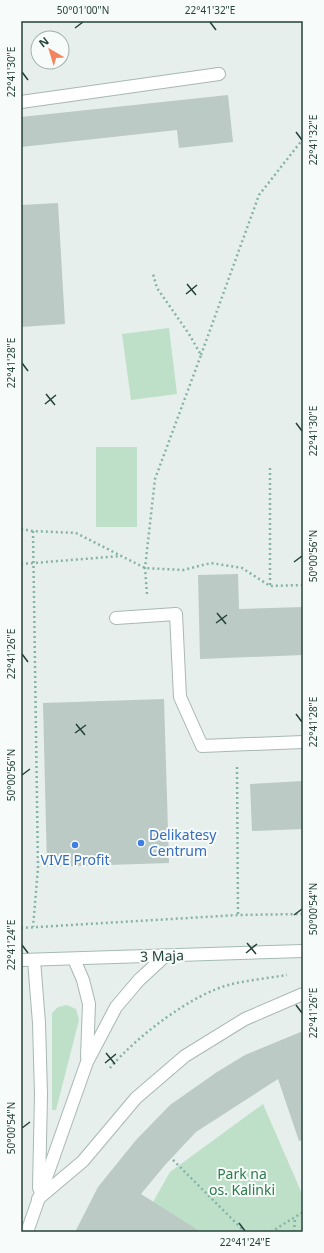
<svg xmlns="http://www.w3.org/2000/svg" width="324" height="1253" viewBox="0 0 324 1253" font-family="'Noto Sans',sans-serif">
<style>
.green{fill:#bfe0c8}
.building{fill:#bbcac4}
.lines{fill:none;stroke-linecap:round;stroke-linejoin:round}
.lane-casing{stroke:#a8b8b2;stroke-width:14}
.street-casing{stroke:#a8b8b2;stroke-width:14}
.secondary-casing{stroke:#a4bbb3;stroke-width:14}
.path{stroke:#86b3a5;stroke-width:2.5;stroke-dasharray:2 3;stroke-linecap:butt}
.lane{stroke:#fff;stroke-width:12}
.street{stroke:#fff;stroke-width:12}
.secondary{stroke:#fff;stroke-width:12}
.ticks{fill:none;stroke:#24423a;stroke-width:1.5}
.shop-dot{fill:#3f7fe0;stroke:#f7fbf9;stroke-width:1.5}
.labels{text-anchor:middle;stroke-width:4;stroke-linejoin:round;paint-order:stroke}
.shop-label{font-size:14px;fill:#366cbe;stroke:#f7fbf9;text-anchor:start}
.street-label{font-size:14px;fill:#24423a;stroke:#f7fbf9}
.park-label{font-size:14px;fill:#2d7a4b;stroke:#f7fbf9}
.neatline{fill:none;stroke:#24423a;stroke-width:1.5}
.ticks-label{font-size:10px;text-anchor:middle;fill:#24423a}
</style>
<rect width="100%" height="100%" fill="#e6efeb"/>
<g class="green">
<path d="M169,328L177,394L131,400L122,334Z"/>
<rect x="96" y="447" width="41" height="80"/>
<path d="M67,1005L76,1009L79,1020L56,1110H52V1013L58,1007Z"/>
<path d="M263,1104L303,1196L302,1232H136L170,1172Z"/>
</g>
<g class="building">
<path d="M228,95L233,142L179,148L177,130L21,147V117Z"/>
<path d="M58,203L65,324L21,327V205Z"/>
<path d="M238,574L239,609L303,607V655L200,659L198,575Z"/>
<path d="M164,699L169,863L47,867L43,703Z"/>
<path d="M303,781V829L252,831L250,784Z"/>
<path d="M303,1031V1140L299,1141L278,1079L196,1132L165,1165L141,1194L201,1232H75L98,1187L136,1140L170,1105L217,1072L245,1055Z"/>
</g>
<g class="lines">
<defs>
<g id="lane">
<path d="M21,102L219,74"/>
<path d="M116,618L176,614L180,697L202,746L303,742"/>
<path d="M38,1199L83,1161L136,1098L185,1056L245,1019L303,994"/>
</g>
<g id="street">
<path d="M74,959L83,980L89,1004L87,1057"/>
<path d="M34,960L39,1023L41,1095L39,1188"/>
<path d="M27,1232L87,1062L116,1007L139,980L165,956"/>
</g>
<path id="secondary" d="M21,960L303,951"/>
</defs>
<use href="#lane" class="lane-casing"/>
<use href="#street" class="street-casing"/>
<use href="#secondary" class="secondary-casing"/>
<g class="path">
<path d="M201,355L259,195L303,139"/>
<path d="M270,468V586"/>
<path d="M21,529L33,531L76,533L145,568L183,570L211,563L242,568L270,586L303,585"/>
<path d="M33,531L38,868L33,927"/>
<path d="M21,564L121,556"/>
<path d="M147,594L145,568L155,479L201,355L189,334L157,288L153,274"/>
<path d="M237,767L238,915"/>
<path d="M21,928L238,915L303,914"/>
<path d="M110,1068C136,1037 193,993 232,984C250,980 269,978 287,975"/>
<path d="M173,1160L245,1232"/>
<path d="M271,1232L303,1212"/>
<path d="M294,1232L295,1217"/>
</g>
<use href="#lane" class="lane"/>
<use href="#street" class="street"/>
<use href="#secondary" class="secondary"/>
</g>
<path class="ticks" d="M210,22L216,30M75,28L83,22M22,72L28,80M296,132L302,140M187,284L196,295M186,294L197,285M22,363L28,371M46,394L55,405M45,404L56,395M296,423L302,431M294,562L302,556M217,613L226,624M216,623L227,615M22,654L28,662M296,714L302,722M76,724L85,735M75,733L86,725M22,775L30,769M294,915L302,909M247,943L256,954M22,945L28,953M246,953L257,944M296,1005L302,1013M106,1053L115,1064M105,1063L116,1054M22,1128L30,1122M239,1223L245,1231"/>
<g class="shop-dot">
<circle cx="141" cy="843" r="4"/>
<circle cx="75" cy="845" r="4"/>
</g>
<g class="labels">
<g class="shop-label">
<text x="149" y="840">Delikatesy<tspan x="149" dy="16">Centrum</tspan></text>
<text x="75" y="865" text-anchor="middle">VIVE Profit</text>
</g>
<g class="street-label">
<text transform="translate(162 956) rotate(-2)" y="5">3 Maja</text>
</g>
<g class="park-label">
<text x="242" y="1179">Park na<tspan x="242" dy="16">os. Kalinki</tspan></text>
</g>
</g>
<rect width="324" height="1253" fill="none" stroke="#f7fbf9" stroke-width="44"/>
<g transform="translate(50 50) rotate(322)"><circle r="19" fill="#f7fbf9" stroke="#a3b1ad"/>
<path d="M0-3L7 15L0 10L-7 15Z" fill="#f4845f"/>
<text y="-6" font-size="11" font-weight="bold" text-anchor="middle" fill="#24423a">N</text>
</g>
<rect x="22" y="22" width="280" height="1209" class="neatline"/>
<g class="ticks-label">
<text x="83" y="14">50°01'00"N</text>
<text x="210" y="14">22°41'32"E</text>
<text transform="translate(11 72) rotate(-90)" y="4">22°41'30"E</text>
<text transform="translate(313 140) rotate(-90)" y="4">22°41'32"E</text>
<text transform="translate(11 363) rotate(-90)" y="4">22°41'28"E</text>
<text transform="translate(313 431) rotate(-90)" y="4">22°41'30"E</text>
<text transform="translate(313 556) rotate(-90)" y="4">50°00'56"N</text>
<text transform="translate(11 654) rotate(-90)" y="4">22°41'26"E</text>
<text transform="translate(313 722) rotate(-90)" y="4">22°41'28"E</text>
<text transform="translate(11 775) rotate(-90)" y="4">50°00'56"N</text>
<text transform="translate(313 909) rotate(-90)" y="4">50°00'54"N</text>
<text transform="translate(11 945) rotate(-90)" y="4">22°41'24"E</text>
<text transform="translate(313 1013) rotate(-90)" y="4">22°41'26"E</text>
<text transform="translate(11 1128) rotate(-90)" y="4">50°00'54"N</text>
<text x="245" y="1246">22°41'24"E</text>
</g>
</svg>
